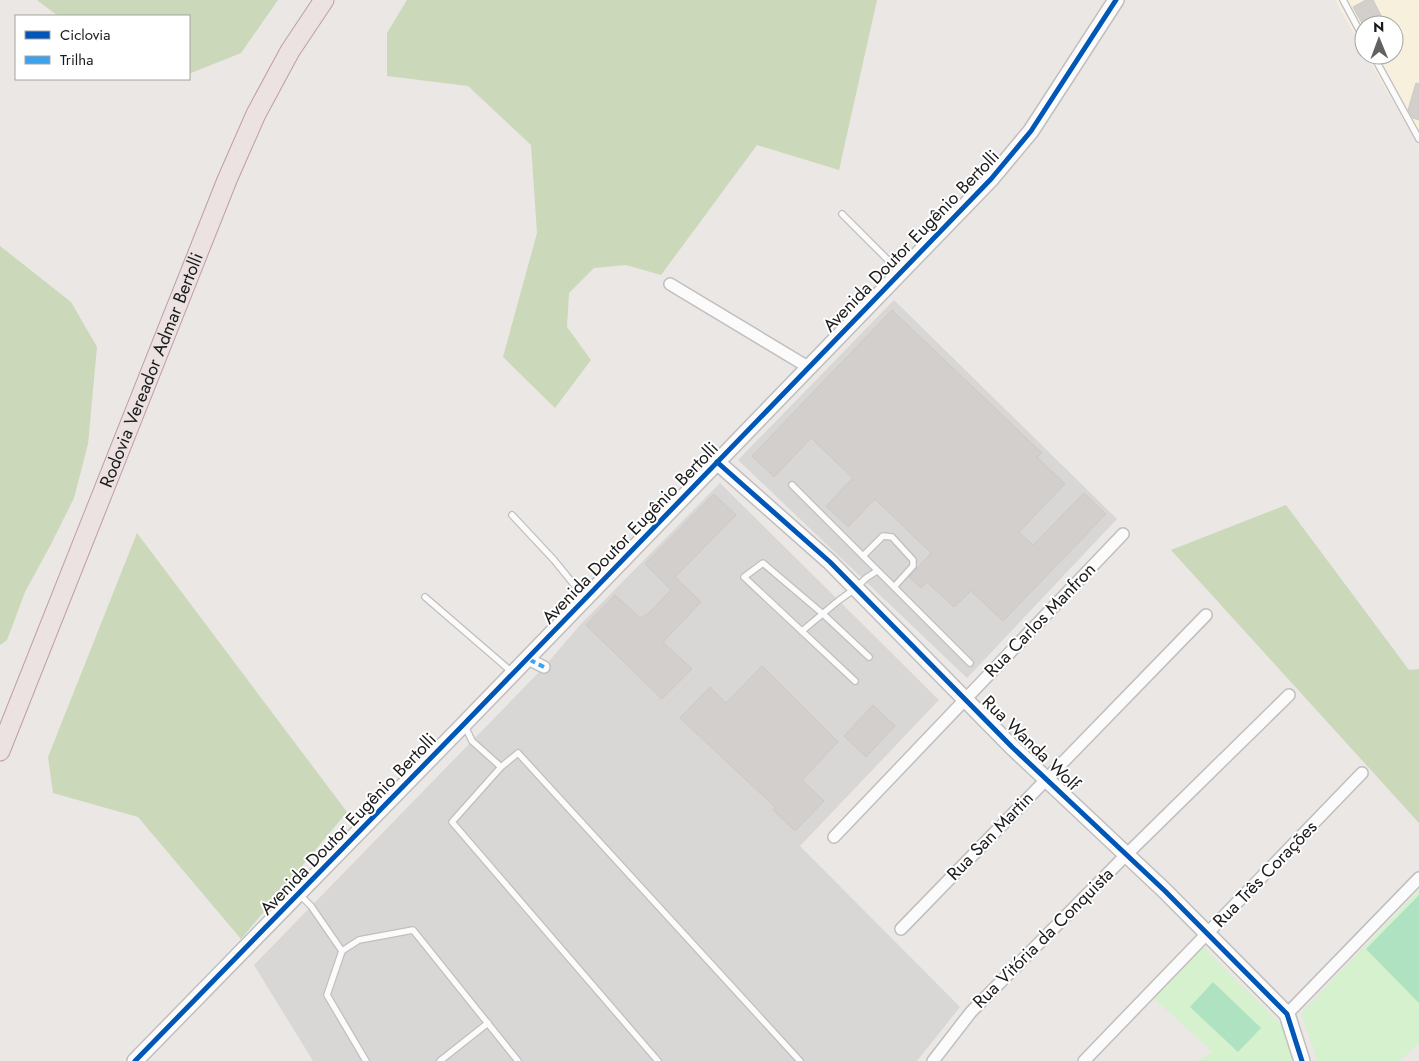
<svg xmlns="http://www.w3.org/2000/svg" width="1419" height="1061" viewBox="0 0 1419 1061" font-family="Jost,sans-serif">
<style>
.residential{fill:#d9d7d6}
.education{fill:#f6f0dd}
.forest{fill:#cbd8b9}
.park{fill:#d5f1ce}
.pitch{fill:#afe2c1}
.building{fill:#d2cfcd;stroke:#cdc8c5}
.lines{fill:none;stroke-linecap:round;stroke-linejoin:round}
.service-casing{stroke:#c1bfbe;stroke-width:8}
.minor-casing{stroke:#c1bfbe;stroke-width:14}
.tertiary-casing{stroke:#c1bfbe;stroke-width:18}
.trunk-casing{stroke:#bf9cac;stroke-width:21}
.service{stroke:#fcfbfb;stroke-width:5.5}
.minor{stroke:#fcfbfb;stroke-width:11}
.tertiary{stroke:#fcfbfb;stroke-width:15}
.trunk{stroke:#ece2e2;stroke-width:19}
.quiet{stroke:#3da2ea;stroke-width:4;stroke-dasharray:8 4;stroke-linecap:butt}
.cycleway-casing{stroke:#fff;stroke-width:8}
.cycleway{stroke:#0057b8;stroke-width:5}
.labels{text-anchor:middle;stroke-width:4;stroke-linejoin:round;paint-order:stroke}
.street-label{font-size:18px;fill:#1b1b1b;stroke:#fff}
</style>
<rect width="100%" height="100%" fill="#eae7e4"/>
<g class="residential">
<path d="M894,300L1117,519L967,678L738,460Z"/>
<path d="M720,483L939,700L800,846L960,1007L917,1061H313L254,965L544,667L580,625Z"/>
</g>
<path class="education" d="M1335,0H1419V147L1366,55H1394V25H1364V51Z"/>
<g class="forest">
<path d="M37,0H278L241,53L191,73H189V16H58Z"/>
<path d="M407,0H877L839,170L757,145L661,275L626,265L594,268L569,293L567,327L591,360L555,408L503,357L537,233L531,145L468,86L387,76V33Z"/>
<path d="M0,246L71,302L97,347L88,444L74,498L50,546L25,592L7,640L0,645Z"/>
<path d="M1286,505L1409,670L1419,669V823L1171,550Z"/>
<path d="M137,533L347,812L241,939L138,817L53,793L48,757Z"/>
</g>
<g class="park">
<path d="M1419,890V1043L1399,1061H1318L1301,1013Z"/>
<path d="M1202,946L1283,1027L1292,1061H1196L1213,1052L1153,998Z"/>
</g>
<g class="pitch">
<path d="M1419,895V1003L1366,949Z"/>
<path d="M1213,982L1261,1028L1238,1052L1190,1007Z"/>
</g>
<g class="building">
<path d="M1366,0H1373L1386,25H1363L1353,7Z"/>
<path d="M1416,83L1419,84V120L1413,118L1408,110Z"/>
<path d="M892,310L1042,453L1037,457L1065,484L1019,532L1033,545L1084,493L1106,514L1003,621L971,591L954,607L927,582L921,588L909,577L931,553L875,499L848,527L826,506L853,478L811,438L774,477L752,456Z"/>
<path d="M714,494L736,515L675,577L701,602L663,642L692,669L662,699L586,625L615,595L640,618L648,614L671,590L645,564Z"/>
<path d="M762,666L838,742L802,780L824,801L795,831L773,810L775,807L680,718L710,687L726,703Z"/>
<path d="M873,705L895,726L866,757L844,736Z"/>
</g>
<g class="lines">
<defs>
<g id="service">
<path d="M1343,0L1364,39"/>
<path d="M1373,55L1419,139"/>
<path d="M842,214L900,272"/>
<path d="M792,485L970,663"/>
<path d="M512,515L554,560L584,597"/>
<path d="M863,556L883,536L892,537L913,560V566L894,587"/>
<path d="M425,597L512,672"/>
<path d="M802,631L838,601L856,588L866,578L877,571"/>
<path d="M855,681L744,577L763,563L823,614L869,657"/>
<path d="M465,726L472,741L501,767"/>
<path d="M300,895L311,906L342,951"/>
<path d="M366,1061L327,995L342,951L359,940L413,930L518,1061"/>
<path d="M440,1061L488,1023"/>
<path d="M658,1061L452,822L501,767L518,753L800,1061"/>
</g>
<g id="minor">
<path d="M670,284L808,367"/>
<path d="M528,659L544,667"/>
<path d="M834,837L1123,534"/>
<path d="M901,929L1206,615"/>
<path d="M1287,1014L1419,878"/>
<path d="M933,1061L971,1012L1126,855L1289,695"/>
<path d="M1084,1061L1362,773"/>
</g>
<g id="tertiary">
<path d="M717,462L830,562L1012,747L1165,891L1287,1014L1302,1061"/>
<path d="M135,1061L464,724L991,179L1031,131L1116,0"/>
</g>
<g id="trunk">
<path id="s1" d="M0,751L227,180L256,114L290,51L324,0"/>
</g>
</defs>
<use href="#service" class="service-casing"/>
<use href="#minor" class="minor-casing"/>
<use href="#tertiary" class="tertiary-casing"/>
<use href="#trunk" class="trunk-casing"/>
<use href="#service" class="service"/>
<use href="#minor" class="minor"/>
<use href="#tertiary" class="tertiary"/>
<use href="#trunk" class="trunk"/>
<path class="quiet" d="M528,659L544,667"/>
<defs>
<g id="cycleway">
<path d="M717,462L830,562L1012,747L1165,891L1287,1014L1302,1061"/>
<path d="M135,1061L464,724L991,179L1031,131L1116,0"/>
</g>
</defs>
<use href="#cycleway" class="cycleway-casing"/>
<use href="#cycleway" class="cycleway"/>
</g>
<g class="labels">
<g class="street-label">
<text transform="translate(911 241) rotate(-46)" y="6">Avenida Doutor Eugênio Bertolli</text>
<text dy="6" stroke="none"><textPath href="#s1" startOffset="410">Rodovia Vereador Admar Bertolli</textPath></text>
<text transform="translate(630 533) rotate(-46)" y="6">Avenida Doutor Eugênio Bertolli</text>
<text transform="translate(1040 620) rotate(-46)" y="6">Rua Carlos Manfron</text>
<text transform="translate(1031 743) rotate(44)" y="6">Rua Wanda Wolf</text>
<text transform="translate(348 824) rotate(-46)" y="6">Avenida Doutor Eugênio Bertolli</text>
<text transform="translate(990 836) rotate(-46)" y="6">Rua San Martin</text>
<text transform="translate(1265 874) rotate(-46)" y="6">Rua Três Corações</text>
<text transform="translate(1043 938) rotate(-45)" y="6">Rua Vitória da Conquista</text>
</g>
</g>
<rect x="15" y="15" width="175" height="65" fill="#ffffff" stroke="#a4a4a4"/>
<rect x="25" y="31" width="25" height="8" fill="#0057b8" stroke="#a4a4a4"/>
<text x="60" y="40" font-size="15" fill="#1b1b1b">Ciclovia</text>
<rect x="25" y="56" width="25" height="8" fill="#3da2ea" stroke="#a4a4a4"/>
<text x="60" y="65" font-size="15" fill="#1b1b1b">Trilha</text>
<g transform="translate(1379 40) rotate(359)"><circle r="24" fill="#ffffff" stroke="#a4a4a4"/>
<path d="M0-4L9 19L0 12L-9 19Z" fill="#636261"/>
<text y="-8" font-size="14" font-weight="bold" text-anchor="middle" fill="#1b1b1b">N</text>
</g>
</svg>
